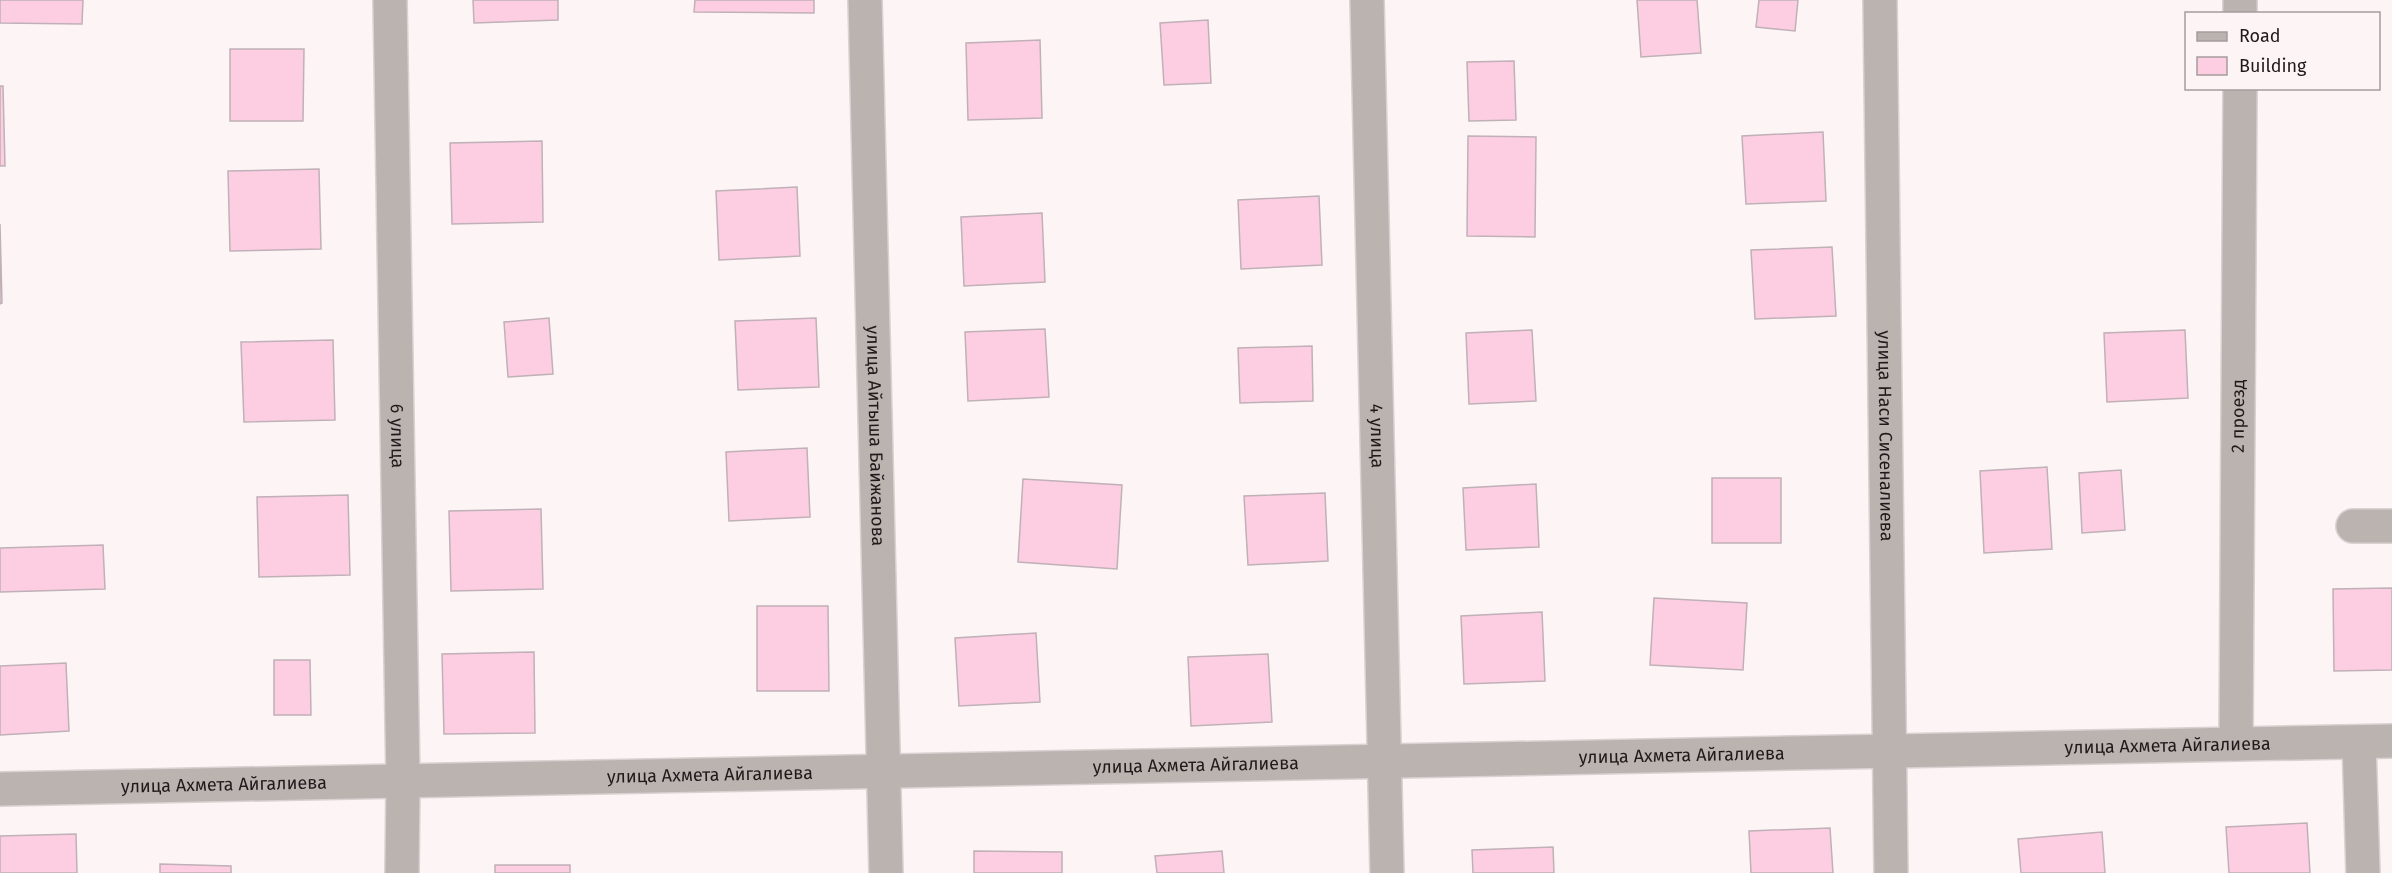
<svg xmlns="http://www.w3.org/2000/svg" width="2392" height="873" viewBox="0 0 2392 873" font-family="'Fira Sans',sans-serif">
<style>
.building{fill:#fdcee2;stroke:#c0b0b7;stroke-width:1.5}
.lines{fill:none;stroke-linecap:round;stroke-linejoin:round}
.minor-casing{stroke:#dad2d2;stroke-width:36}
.minor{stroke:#bab3b0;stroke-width:33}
.labels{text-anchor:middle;stroke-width:4.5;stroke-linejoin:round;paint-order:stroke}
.street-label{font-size:18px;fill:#201a1a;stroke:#fdf5f5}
</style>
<rect width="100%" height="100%" fill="#fdf5f5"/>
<g class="building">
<path d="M0,0H83L82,24L0,23Z"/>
<path d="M473,0H558V20L474,23Z"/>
<path d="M695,0H814V13L694,12Z"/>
<path d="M1637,0H1697L1701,53L1641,57Z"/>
<path d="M1759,0H1798L1795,31L1756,27Z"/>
<path d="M1208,20L1211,83L1164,85L1160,23Z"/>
<path d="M1040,40L1042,118L968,120L966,43Z"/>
<path d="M230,49H304L303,121H230Z"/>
<path d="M1514,61L1516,120L1469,121L1467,62Z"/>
<path d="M0,86H3L5,166H0Z"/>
<path d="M1823,132L1826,201L1746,204L1742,136Z"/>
<path d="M1468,136L1536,137L1535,237L1467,236Z"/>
<path d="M542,141L543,222L452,224L450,143Z"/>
<path d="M319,169L321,249L230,251L228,171Z"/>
<path d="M797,187L800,256L719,260L716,191Z"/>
<path d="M1319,196L1322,265L1241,269L1238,200Z"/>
<path d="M1042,213L1045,282L964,286L961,217Z"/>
<path d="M0,224L2,303L0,304Z"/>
<path d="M1832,247L1836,316L1755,319L1751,250Z"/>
<path d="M549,318L553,374L508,377L504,322Z"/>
<path d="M816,318L819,387L738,390L735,321Z"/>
<path d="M1045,329L1049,397L968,401L965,332Z"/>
<path d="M1532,330L1536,401L1469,404L1466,333Z"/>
<path d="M2185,330L2188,398L2107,402L2104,333Z"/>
<path d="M333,340L335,420L244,422L241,342Z"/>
<path d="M1312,346L1313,401L1240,403L1238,348Z"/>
<path d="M807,448L810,517L729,521L726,452Z"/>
<path d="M2047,467L2052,549L1984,553L1980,471Z"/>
<path d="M2121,470L2125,530L2082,533L2079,473Z"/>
<rect x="1712" y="478" width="69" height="65"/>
<path d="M1023,479L1122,485L1117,569L1018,562Z"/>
<path d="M1536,484L1539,547L1466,550L1463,488Z"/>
<path d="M1325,493L1328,561L1248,565L1244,496Z"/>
<path d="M348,495L350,575L259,577L257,497Z"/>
<path d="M541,509L543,589L451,591L449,511Z"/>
<path d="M103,545L105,589L0,592V548Z"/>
<path d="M2392,588V670L2334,671L2333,589Z"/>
<path d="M1654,598L1747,603L1743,670L1650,665Z"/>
<path d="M757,606H828L829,691H757Z"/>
<path d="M1542,612L1545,681L1464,684L1461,616Z"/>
<path d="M1036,633L1040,702L959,706L955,638Z"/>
<path d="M534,652L535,733L444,734L442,654Z"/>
<path d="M1268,654L1272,722L1191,726L1188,657Z"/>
<path d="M274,660H310L311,715H274Z"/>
<path d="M66,663L69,731L0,735V666Z"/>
<path d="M2307,823L2310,873H2229L2226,827Z"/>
<path d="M1830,828L1833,873H1751L1749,831Z"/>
<path d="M2102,832L2105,873H2021L2018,839Z"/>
<path d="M76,834L77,873H0V836Z"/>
<path d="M1553,847L1554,873H1473L1472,850Z"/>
<path d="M974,851L1062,852V873H974Z"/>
<path d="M1222,851L1224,873H1157L1155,856Z"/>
<path d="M160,864L231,866V873H160Z"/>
<rect x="495" y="865" width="75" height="8"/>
</g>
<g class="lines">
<defs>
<g id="minor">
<path id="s1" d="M390,0L403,781L402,873"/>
<path id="s2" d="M865,0L886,873"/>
<path id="s3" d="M1367,0L1387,873"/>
<path id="s4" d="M1880,0L1891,873"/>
<path d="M2240,14V0"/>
<path d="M2353,526H2392"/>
<path d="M2359,742L2363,873"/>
<path id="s5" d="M2236,744L2240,88"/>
<path id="s6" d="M0,789L2392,741"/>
</g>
</defs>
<use href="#minor" class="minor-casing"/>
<use href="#minor" class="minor"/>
</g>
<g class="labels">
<g class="street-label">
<text dy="6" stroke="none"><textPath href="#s5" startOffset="328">2 проезд</textPath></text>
<text dy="6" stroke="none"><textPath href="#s1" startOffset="436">6 улица</textPath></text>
<text dy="6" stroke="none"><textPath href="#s2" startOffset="436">улица Айтыша Байжанова</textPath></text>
<text dy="6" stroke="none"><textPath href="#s3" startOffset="436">4 улица</textPath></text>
<text dy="6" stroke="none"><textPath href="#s4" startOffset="436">улица Наси Сисеналиева</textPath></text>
<text dy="6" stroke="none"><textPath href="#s6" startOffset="2168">улица Ахмета Айгалиева</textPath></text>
<text dy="6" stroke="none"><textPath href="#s6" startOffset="1682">улица Ахмета Айгалиева</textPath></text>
<text dy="6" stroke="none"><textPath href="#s6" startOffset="1196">улица Ахмета Айгалиева</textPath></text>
<text dy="6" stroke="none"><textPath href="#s6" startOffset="710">улица Ахмета Айгалиева</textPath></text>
<text dy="6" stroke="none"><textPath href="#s6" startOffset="224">улица Ахмета Айгалиева</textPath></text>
</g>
</g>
<rect x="2185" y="12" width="195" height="78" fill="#fdf5f5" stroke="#a59d9d" stroke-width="1.5"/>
<rect x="2197" y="32" width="30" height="9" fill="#bab3b0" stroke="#a59d9d" stroke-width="1.5"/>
<text x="2239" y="42" font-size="18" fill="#201a1a">Road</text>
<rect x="2197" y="57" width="30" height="18" fill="#fdcee2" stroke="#a59d9d" stroke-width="1.5"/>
<text x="2239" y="72" font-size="18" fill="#201a1a">Building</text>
</svg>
